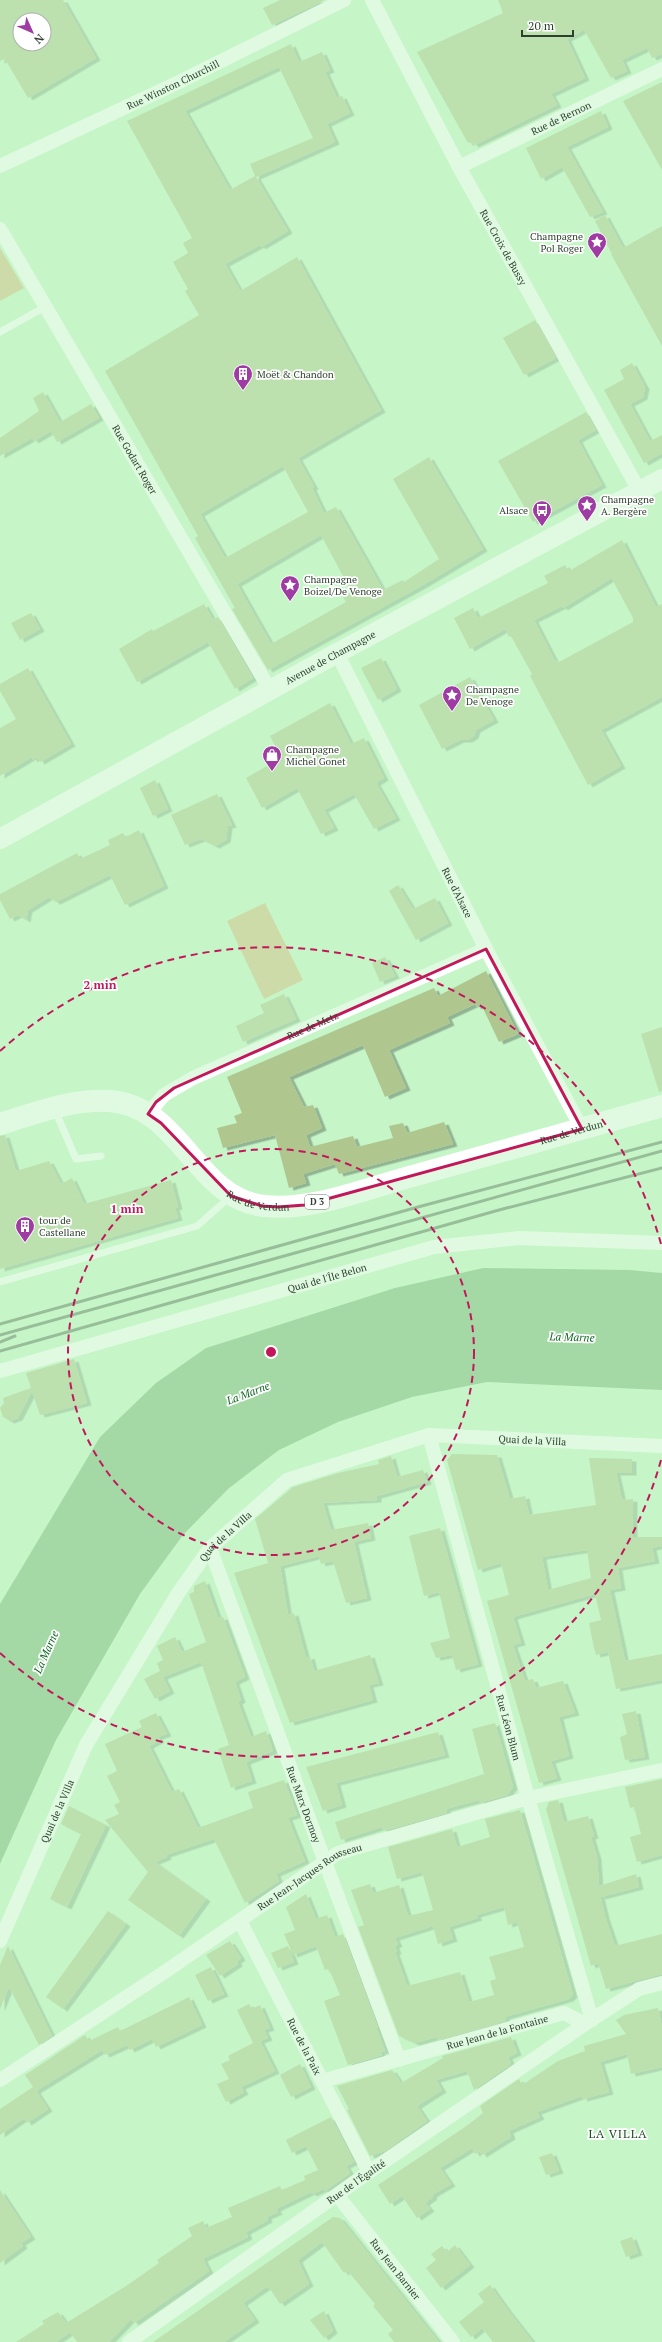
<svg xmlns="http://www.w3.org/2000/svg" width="662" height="2342" viewBox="0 0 662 2342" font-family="'PT Serif',serif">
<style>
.green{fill:#d4ba83}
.water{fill:#7ab77d}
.building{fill:#b0c68f;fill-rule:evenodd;filter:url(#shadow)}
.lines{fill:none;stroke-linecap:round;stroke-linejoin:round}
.lane{stroke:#fff;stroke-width:7}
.street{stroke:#fff;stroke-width:14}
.secondary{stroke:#fff;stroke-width:20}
.primary{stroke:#fff;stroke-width:22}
.rail{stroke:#5f7b60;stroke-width:3}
.marked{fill:none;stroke:#c2185b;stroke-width:3;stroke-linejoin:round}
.ring{fill:none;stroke:#c2185b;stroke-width:2;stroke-dasharray:7 5}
.labels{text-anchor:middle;stroke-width:3.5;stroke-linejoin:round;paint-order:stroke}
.shield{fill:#fff;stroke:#6c796d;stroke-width:1}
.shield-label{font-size:9px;font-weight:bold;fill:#2d402e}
.street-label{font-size:10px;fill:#2d402e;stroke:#fff}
.poi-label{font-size:10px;fill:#2d402e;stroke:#fff;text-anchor:start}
.water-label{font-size:11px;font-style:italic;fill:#0f6a22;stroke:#fff}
.quarter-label{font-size:12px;letter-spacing:1px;fill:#214a25;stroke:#fff}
.centre{fill:#c2185b;stroke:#fff;stroke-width:2}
.ring-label{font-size:12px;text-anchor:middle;font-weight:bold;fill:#c2185b;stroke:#fff;stroke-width:3.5;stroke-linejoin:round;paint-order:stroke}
</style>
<defs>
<filter id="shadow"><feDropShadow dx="4.5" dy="2.5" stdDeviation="0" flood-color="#0004"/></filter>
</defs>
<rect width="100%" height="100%" fill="#c6f5c8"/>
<g class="green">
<path d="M0,248L24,288L0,301Z"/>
<path d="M265,903L303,980L264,999L227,921Z"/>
</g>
<path class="water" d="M483,1268L630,1270L662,1273V1390L487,1382L412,1397L338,1422L279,1450L228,1489L183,1535L140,1594L56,1740L0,1864V1604L100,1437L156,1383L206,1348L395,1288Z"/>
<g class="building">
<path d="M0,0H63L96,58L28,98L5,59L0,61ZM20,20H44V44H20Z"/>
<path d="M280,0H325L272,25L263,8Z"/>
<path d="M498,0H662V54L652,58L647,48L622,60L627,71L611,78L584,30L567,39L585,78L551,94L557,105L474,145L472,142L468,143L417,52L503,13Z"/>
<path d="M291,44L299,62L322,52L330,70L325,72L337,98L342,96L350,113L327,124L335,142L256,177L288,231L261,247L260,245L225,264L240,291L297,257L381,410L298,458L314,487L312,488L324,513L336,507L383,590L403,580L404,582L439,559L393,479L429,457L483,549L423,585L268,670L232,609L235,608L195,538L198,536L105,371L199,315L185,291L188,289L173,262L188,253L183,243L192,238L127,121ZM279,67L313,138L250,164L255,176L230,190L185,111ZM283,466L308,512L225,558L200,514ZM321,535L352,593L343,597L346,602L271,644L237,584Z"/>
<path d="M662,82V170L623,101Z"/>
<path d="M601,111L608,127L567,147L603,212L590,217L562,167L541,179L526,148Z"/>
<path d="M605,215L623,248L662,226V346L611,254H612L595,221Z"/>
<path d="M535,320L556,358L524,375L503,338Z"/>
<path d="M632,363L645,387L643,397L630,404L650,441L662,435V453L644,463L604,390L624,379L620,370Z"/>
<path d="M43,392L60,422L91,404L99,418L57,442L51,431L34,441L32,438L0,456V438L39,411L33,398Z"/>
<path d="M586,412L596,430L578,440L602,485L533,522L498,461Z"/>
<path d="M622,540L656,607L662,604V697L601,730L621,766L588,785L530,676L532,674L511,636L509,637L505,629L470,649L454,618L473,608L478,618L548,583L544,576L565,565L569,571ZM610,579H612L633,618V622L559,662L558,660L555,661L534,620L562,606L563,608Z"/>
<path d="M204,604L213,620L218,617L253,678L235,689L208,642L137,682L119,649L152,629L153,631Z"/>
<path d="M31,613L40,629L20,640L11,623Z"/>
<path d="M381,658L397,689L378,700L361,668Z"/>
<path d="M28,668L71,744L40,762L37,757L33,760L32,757L0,776V728L16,719L0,691V684Z"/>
<path d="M470,677L494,720L476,730L474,736L468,740H460L442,749L419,705Z"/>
<path d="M330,703L351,744L364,738L384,778L376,783L396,818L374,829L354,794L324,810L334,828L321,834L297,788L262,808L246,778L281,758L270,736Z"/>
<path d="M155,780L168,809L153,816L140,788Z"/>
<path d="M217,794L232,825L228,826L226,840L215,846L201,839L185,845L171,815Z"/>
<path d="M139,830L164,886L125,905L110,875L56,902L49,897L28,910L26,920L18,915L10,919L0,900V894L77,853L80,859L110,845L108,840L123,833L126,837Z"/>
<path d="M398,885L413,909L435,898L448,923L416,940L389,891Z"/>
<path d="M385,957L395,976L380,982L372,963Z"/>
<path d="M486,971L518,1034L499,1042L481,1004L477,1007L475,1004L447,1017L450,1023L389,1050L406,1088L385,1097L363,1045L289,1077L304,1107L313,1105L322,1128L306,1135L310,1147L353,1136L357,1147L393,1138L389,1126L403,1123L407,1133L444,1122L453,1144L339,1174L335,1164L303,1174L306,1183L289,1188L275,1135L223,1148L217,1128L237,1123L234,1116L242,1113L227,1077L434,988L438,996Z"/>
<path d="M284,994L296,1019L243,1042L236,1026L264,1013L260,1005Z"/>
<path d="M662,1027V1091L659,1092L641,1034Z"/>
<path d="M5,1135L16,1171L49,1161L61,1184L72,1178L84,1204L171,1180L178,1207L175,1208L178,1218L0,1269V1136Z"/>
<path d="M74,1359L87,1403L40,1415L32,1391L18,1418L10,1421L3,1417L0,1408L4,1403L3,1398L31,1388L26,1373Z"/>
<path d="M452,1454L497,1455L510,1499L525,1496L529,1515L596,1505L589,1458L632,1459V1473H616L622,1500L633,1499V1537H662V1546L652,1548L655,1561L618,1568L621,1588L610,1590L625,1661L662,1654V1680L616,1689L608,1652L596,1655L594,1648L589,1623L601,1620L595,1594L513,1617L521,1643L513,1645L525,1681L533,1679L536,1688L563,1681L575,1713L559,1717L569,1756L551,1761L557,1778L539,1783L487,1601L509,1595L501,1563L478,1570L447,1460ZM587,1550L591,1578L548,1590L542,1557Z"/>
<path d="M391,1456L397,1477L423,1470L427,1482L377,1496V1500L323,1503L331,1530L368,1523L371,1538L354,1542L367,1598L346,1603L333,1561L321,1564L319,1556L280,1566L288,1615L294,1613L306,1658L310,1656L314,1671L370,1655L379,1683L369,1685L373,1700L290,1723L234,1573L268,1563L255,1519L293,1487L338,1473L379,1464L378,1460Z"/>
<path d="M440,1528L478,1664L456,1670L452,1655L436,1658L430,1643L450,1638L439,1592L424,1596L409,1536Z"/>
<path d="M205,1581L218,1618L223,1617L245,1677L235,1682L241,1700L238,1702L251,1737L266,1731L273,1751L246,1762L252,1781L231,1788L218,1749L229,1745L201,1662L163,1677L170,1691L155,1699L144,1679L160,1671L157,1663L163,1660L157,1646L175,1637L182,1652L206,1642L189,1594L194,1592V1586Z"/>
<path d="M636,1711L645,1757L625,1760L620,1737L627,1734L622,1714Z"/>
<path d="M156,1713L167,1734L158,1737L160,1740L149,1746L172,1792L179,1789L198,1828L253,1808L248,1792L284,1780L297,1815L288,1818L305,1861L276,1874L279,1881L245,1903L214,1839L166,1855L167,1857L155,1862L206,1899L179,1936L128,1900L148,1872L105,1820L119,1814L114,1805L120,1802L107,1776L117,1771L105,1744L142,1727L139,1721Z"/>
<path d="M495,1723L513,1787L507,1795L480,1803L479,1800L446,1809L447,1813L383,1831L382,1827L341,1840L335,1822L484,1774L472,1729Z"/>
<path d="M438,1732L445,1755L336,1783L342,1805L323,1811L306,1767Z"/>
<path d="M662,1779V1855L637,1862L630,1837L641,1834L634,1807L630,1808L625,1787Z"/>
<path d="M558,1800L564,1822L588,1816L594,1836L591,1837L597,1857L599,1886L636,1874L639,1887L601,1897L599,1891L605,1916L615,1946L662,1934V1974L606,1989L598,1963L591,1966L546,1809L549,1802Z"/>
<path d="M69,1806L106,1825L67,1907L50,1899L81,1834L61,1824Z"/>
<path d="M520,1810L573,1995L569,1999L505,2017L506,2021L438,2040L437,2037L415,2043L399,2036L358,1927L364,1925L351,1890L370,1884L373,1893L399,1885L408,1916L433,1910L422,1872L397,1879L388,1847L452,1829L457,1847L490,1837L485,1819ZM504,1907L508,1925L517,1922L524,1947L489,1957L496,1979L490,1981L494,1995L469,2002L460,1972L407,1986L395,1952H397L395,1946L398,1944L395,1938L433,1926L438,1944L453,1939L449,1927L478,1918L476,1915Z"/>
<path d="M306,1894L316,1919L327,1915L335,1937L343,1934L378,2028L376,2027L385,2051L380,2052L382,2055L348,2065L324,2001L340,1995L329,1969L325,1970L316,1946L293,1955L284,1934L295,1930L286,1907Z"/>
<path d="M108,1911L126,1924L63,2009L46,1997Z"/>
<path d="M230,1941L241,1958L237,1961L238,1964L220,1976L206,1955Z"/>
<path d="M8,1946L52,2036L39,2045L9,1987L0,2009V1965Z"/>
<path d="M288,1946L294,1962L278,1968L271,1953Z"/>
<path d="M211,1967L224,1994L208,2001L195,1975Z"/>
<path d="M189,1997L202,2025L156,2047L152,2039L130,2050L127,2045L105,2055L102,2050L36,2091L48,2109L27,2123L24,2118L0,2135V2109L33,2087L25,2075L85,2035L89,2041L118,2027L120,2031Z"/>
<path d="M249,2004L252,2009L260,2005L270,2028L264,2030L268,2038L260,2041L275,2071L241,2087L244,2092L226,2102L217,2084L229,2079L221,2064L230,2060L228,2056L253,2043L237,2010Z"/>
<path d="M658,2008L662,2028V2067L631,2074L627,2054L600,2062L609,2092L583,2099L582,2096L537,2112L540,2117L509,2131L511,2137L482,2155L480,2151L475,2154L472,2148L440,2168L451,2184L432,2195L433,2197L425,2203L430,2209L417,2218L402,2196L390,2204L378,2185L465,2127L483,2113L480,2106L519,2079L522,2085L558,2061L585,2051L584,2046L626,2034L616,2020L624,2015Z"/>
<path d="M511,2037L517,2053L508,2057L511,2064L474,2090L467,2071L436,2080L442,2090L417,2106L427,2121L385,2151L370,2156L347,2110L349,2109L337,2086L392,2070L401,2083L443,2058L442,2056Z"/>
<path d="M300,2064L311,2087L291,2097L280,2075Z"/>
<path d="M331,2117L354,2162L346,2166L350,2173L325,2191L323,2189L312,2194L311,2192L276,2209L278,2212L267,2217L268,2220L246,2232L248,2237L203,2259L209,2271L134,2323L131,2319L109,2342H77L70,2332L56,2342H16L44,2324L42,2321L58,2312L66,2323L126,2286L159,2263L157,2260L192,2236L188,2228L203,2221L206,2228L232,2217L228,2208L280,2186L282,2190L305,2180L304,2176L318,2170L306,2146L292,2153L286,2140Z"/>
<path d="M552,2153L559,2171L546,2175L539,2157Z"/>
<path d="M0,2190L31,2237L21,2243L23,2246L0,2263Z"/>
<path d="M333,2217L340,2218L439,2342H394L388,2334L393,2330L373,2306L375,2304L347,2270L344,2273L322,2242L298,2260L309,2284L280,2304L268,2286L243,2303L255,2320L224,2342H153Z"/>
<path d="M632,2237L638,2253L626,2257L620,2241Z"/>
<path d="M455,2245L470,2265L441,2288L426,2268L436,2260L431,2254L442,2246L447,2252Z"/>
<path d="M490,2285L507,2309L533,2342H493L482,2328L471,2337L459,2322L484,2302L478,2294Z"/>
<path d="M324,2311L333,2331L324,2338L310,2320Z"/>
</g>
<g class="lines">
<g class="lane">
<path d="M0,332L45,307"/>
<path d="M55,1110L76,1159L101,1156"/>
<path d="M0,1282L197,1226L231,1196"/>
</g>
<g class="street">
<path id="s1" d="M372,0L459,167L640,492"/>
<path id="s2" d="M0,166L177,83L344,0"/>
<path id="s3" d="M459,167L662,69"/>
<path id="s4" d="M0,229L270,690"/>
<path id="s5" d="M337,653L486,949L582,1129"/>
<path id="s6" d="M148,1114L164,1095L193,1078L486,949"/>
<path id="s7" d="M0,1371L434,1247L519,1238L662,1243"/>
<path id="s8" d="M429,1435L528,1798L592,2020"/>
<path id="s9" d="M210,1548L325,1862L399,2060"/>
<path id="s10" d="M240,1921L369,2172"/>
<path id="s11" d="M0,1941L86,1745L179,1592L210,1548L287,1480L429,1435L662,1446"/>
<path id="s12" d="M0,2080L163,1973L338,1853L528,1798L662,1770"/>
<path id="s13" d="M322,2081L564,2013L585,2024L639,1989L662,1983"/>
<path id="s14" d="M338,2196L453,2342"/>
<path id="s15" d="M129,2342L369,2172L585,2024"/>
</g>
<path class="secondary" id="s16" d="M0,839L337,653L662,479"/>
<path class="primary" id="s17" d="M0,1124C35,1113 72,1099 109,1101C181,1105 196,1200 265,1206C311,1211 365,1189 409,1177C493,1154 578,1130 662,1106"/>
<g class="rail">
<path d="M0,1324L418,1207L662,1142"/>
<path d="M0,1335L662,1151"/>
<path d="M0,1342L15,1336"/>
<path d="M0,1351L499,1210L662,1168"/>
</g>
</g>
<path d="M0 0H662V2342H0ZM486,949L582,1129L305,1205L278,1207L262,1206L231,1196L161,1123L148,1114L156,1102L174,1088Z" fill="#c6f5c8" fill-opacity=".55" fill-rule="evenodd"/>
<path class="marked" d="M486,949L582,1129L305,1205L278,1207L262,1206L231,1196L161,1123L148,1114L156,1102L174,1088Z"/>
<g class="ring">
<circle cx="271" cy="1352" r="203"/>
<path d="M661 1460A405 405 0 0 1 0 1653M0 1051A405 405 0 0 1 661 1244"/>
</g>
<defs>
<symbol id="sight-pin" viewBox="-11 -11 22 30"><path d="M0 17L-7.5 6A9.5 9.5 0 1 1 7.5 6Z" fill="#9e3ca3" stroke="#fff"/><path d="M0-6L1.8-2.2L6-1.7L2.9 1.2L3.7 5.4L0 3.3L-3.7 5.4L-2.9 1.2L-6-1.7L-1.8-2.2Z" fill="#fff"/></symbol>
<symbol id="building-pin" viewBox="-11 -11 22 30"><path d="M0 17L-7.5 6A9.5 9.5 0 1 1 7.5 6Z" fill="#9e3ca3" stroke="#fff"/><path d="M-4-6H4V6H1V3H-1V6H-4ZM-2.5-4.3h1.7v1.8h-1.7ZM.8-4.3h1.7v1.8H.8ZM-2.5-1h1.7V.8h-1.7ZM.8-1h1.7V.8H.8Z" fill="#fff"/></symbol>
<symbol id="bus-pin" viewBox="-11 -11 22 30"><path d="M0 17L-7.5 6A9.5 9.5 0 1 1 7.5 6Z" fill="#9e3ca3" stroke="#fff"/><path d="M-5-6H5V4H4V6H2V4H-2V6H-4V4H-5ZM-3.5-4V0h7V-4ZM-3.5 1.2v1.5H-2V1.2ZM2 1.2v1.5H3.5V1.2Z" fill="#fff"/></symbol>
<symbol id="shop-pin" viewBox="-11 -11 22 30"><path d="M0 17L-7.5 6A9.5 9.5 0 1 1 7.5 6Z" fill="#9e3ca3" stroke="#fff"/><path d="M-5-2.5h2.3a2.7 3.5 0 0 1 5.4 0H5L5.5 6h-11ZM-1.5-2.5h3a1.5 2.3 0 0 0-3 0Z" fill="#fff"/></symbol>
</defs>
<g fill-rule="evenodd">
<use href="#sight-pin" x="586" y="231" width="22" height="30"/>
<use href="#building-pin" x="232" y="363" width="22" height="30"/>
<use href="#sight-pin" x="576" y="494" width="22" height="30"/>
<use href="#bus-pin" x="531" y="499" width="22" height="30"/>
<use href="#sight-pin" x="279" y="574" width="22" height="30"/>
<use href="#sight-pin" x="441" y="684" width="22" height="30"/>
<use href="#shop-pin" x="261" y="744" width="22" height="30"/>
<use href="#building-pin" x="14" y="1215" width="22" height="30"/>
</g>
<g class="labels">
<rect class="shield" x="305" y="1195" width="24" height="14" rx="3"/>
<g class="shield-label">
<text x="317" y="1205">D 3</text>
</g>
<g class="street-label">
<text dy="4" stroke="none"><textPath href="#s2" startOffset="191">Rue Winston Churchill</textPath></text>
<text dy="4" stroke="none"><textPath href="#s3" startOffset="113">Rue de Bernon</textPath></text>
<text dy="4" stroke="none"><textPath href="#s1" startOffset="280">Rue Croix de Bussy</textPath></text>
<text dy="4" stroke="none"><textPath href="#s4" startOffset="267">Rue Godart Roger</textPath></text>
<text dy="4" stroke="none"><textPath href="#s16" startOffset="377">Avenue de Champagne</textPath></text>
<text dy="4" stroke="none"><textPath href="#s5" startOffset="268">Rue d'Alsace</textPath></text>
<text dy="4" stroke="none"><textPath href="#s6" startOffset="189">Rue de Metz</textPath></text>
<text dy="4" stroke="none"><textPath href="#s17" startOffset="622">Rue de Verdun</textPath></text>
<text dy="4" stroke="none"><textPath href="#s17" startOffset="298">Rue de Verdun</textPath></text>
<text dy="4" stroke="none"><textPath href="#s7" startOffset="340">Quai de l'Île Belon</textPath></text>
<text dy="4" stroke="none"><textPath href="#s11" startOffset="802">Quai de la Villa</textPath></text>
<text dy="4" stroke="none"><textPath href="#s11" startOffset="466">Quai de la Villa</textPath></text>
<text dy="4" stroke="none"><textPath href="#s8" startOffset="303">Rue Léon Blum</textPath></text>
<text dy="4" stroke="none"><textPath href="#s9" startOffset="273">Rue Marx Dormoy</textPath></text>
<text dy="4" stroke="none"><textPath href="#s11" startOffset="142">Quai de la Villa</textPath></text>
<text dy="4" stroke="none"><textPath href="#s12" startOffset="371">Rue Jean-Jacques Rousseau</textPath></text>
<text dy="4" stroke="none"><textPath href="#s13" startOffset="182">Rue Jean de la Fontaine</textPath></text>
<text dy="4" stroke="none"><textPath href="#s10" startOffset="141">Rue de la Paix</textPath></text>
<text dy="4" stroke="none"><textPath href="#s15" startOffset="278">Rue de l'Égalité</textPath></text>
<text dy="4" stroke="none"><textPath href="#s14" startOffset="93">Rue Jean Barnier</textPath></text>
</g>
<g class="poi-label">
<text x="583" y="240" text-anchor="end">Champagne<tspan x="583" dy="12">Pol Roger</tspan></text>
<text x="257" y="378">Moёt &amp; Chandon</text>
<text x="601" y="503">Champagne<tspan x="601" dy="12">A. Bergère</tspan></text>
<text x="528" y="514" text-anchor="end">Alsace</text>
<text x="304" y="583">Champagne<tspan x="304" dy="12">Boizel/De Venoge</tspan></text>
<text x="466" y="693">Champagne<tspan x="466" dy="12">De Venoge</tspan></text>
<text x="286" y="753">Champagne<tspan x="286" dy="12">Michel Gonet</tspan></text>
<text x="39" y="1224">tour de<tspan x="39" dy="12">Castellane</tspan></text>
</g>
<g class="water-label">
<text transform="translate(572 1337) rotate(2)" y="4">La Marne</text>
<text transform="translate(248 1393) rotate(-21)" y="4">La Marne</text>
<text transform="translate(46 1652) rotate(-66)" y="4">La Marne</text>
</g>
<g class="quarter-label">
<text x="618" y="2138">LA VILLA</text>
</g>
</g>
<circle cx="271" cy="1352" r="6" class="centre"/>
<g class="ring-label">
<text x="100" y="989">2 min</text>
<text x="127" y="1213">1 min</text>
</g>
<g transform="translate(32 32) rotate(135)"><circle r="19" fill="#ffffff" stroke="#abb3ab"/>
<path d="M0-3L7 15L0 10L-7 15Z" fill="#9e3ca3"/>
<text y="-6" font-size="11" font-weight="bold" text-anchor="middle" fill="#2d402e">N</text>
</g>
<path d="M522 30v6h51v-6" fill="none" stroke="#2d402e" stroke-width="2"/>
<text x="528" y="30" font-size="12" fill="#2d402e" stroke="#ffffff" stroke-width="3" paint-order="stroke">20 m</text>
</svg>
